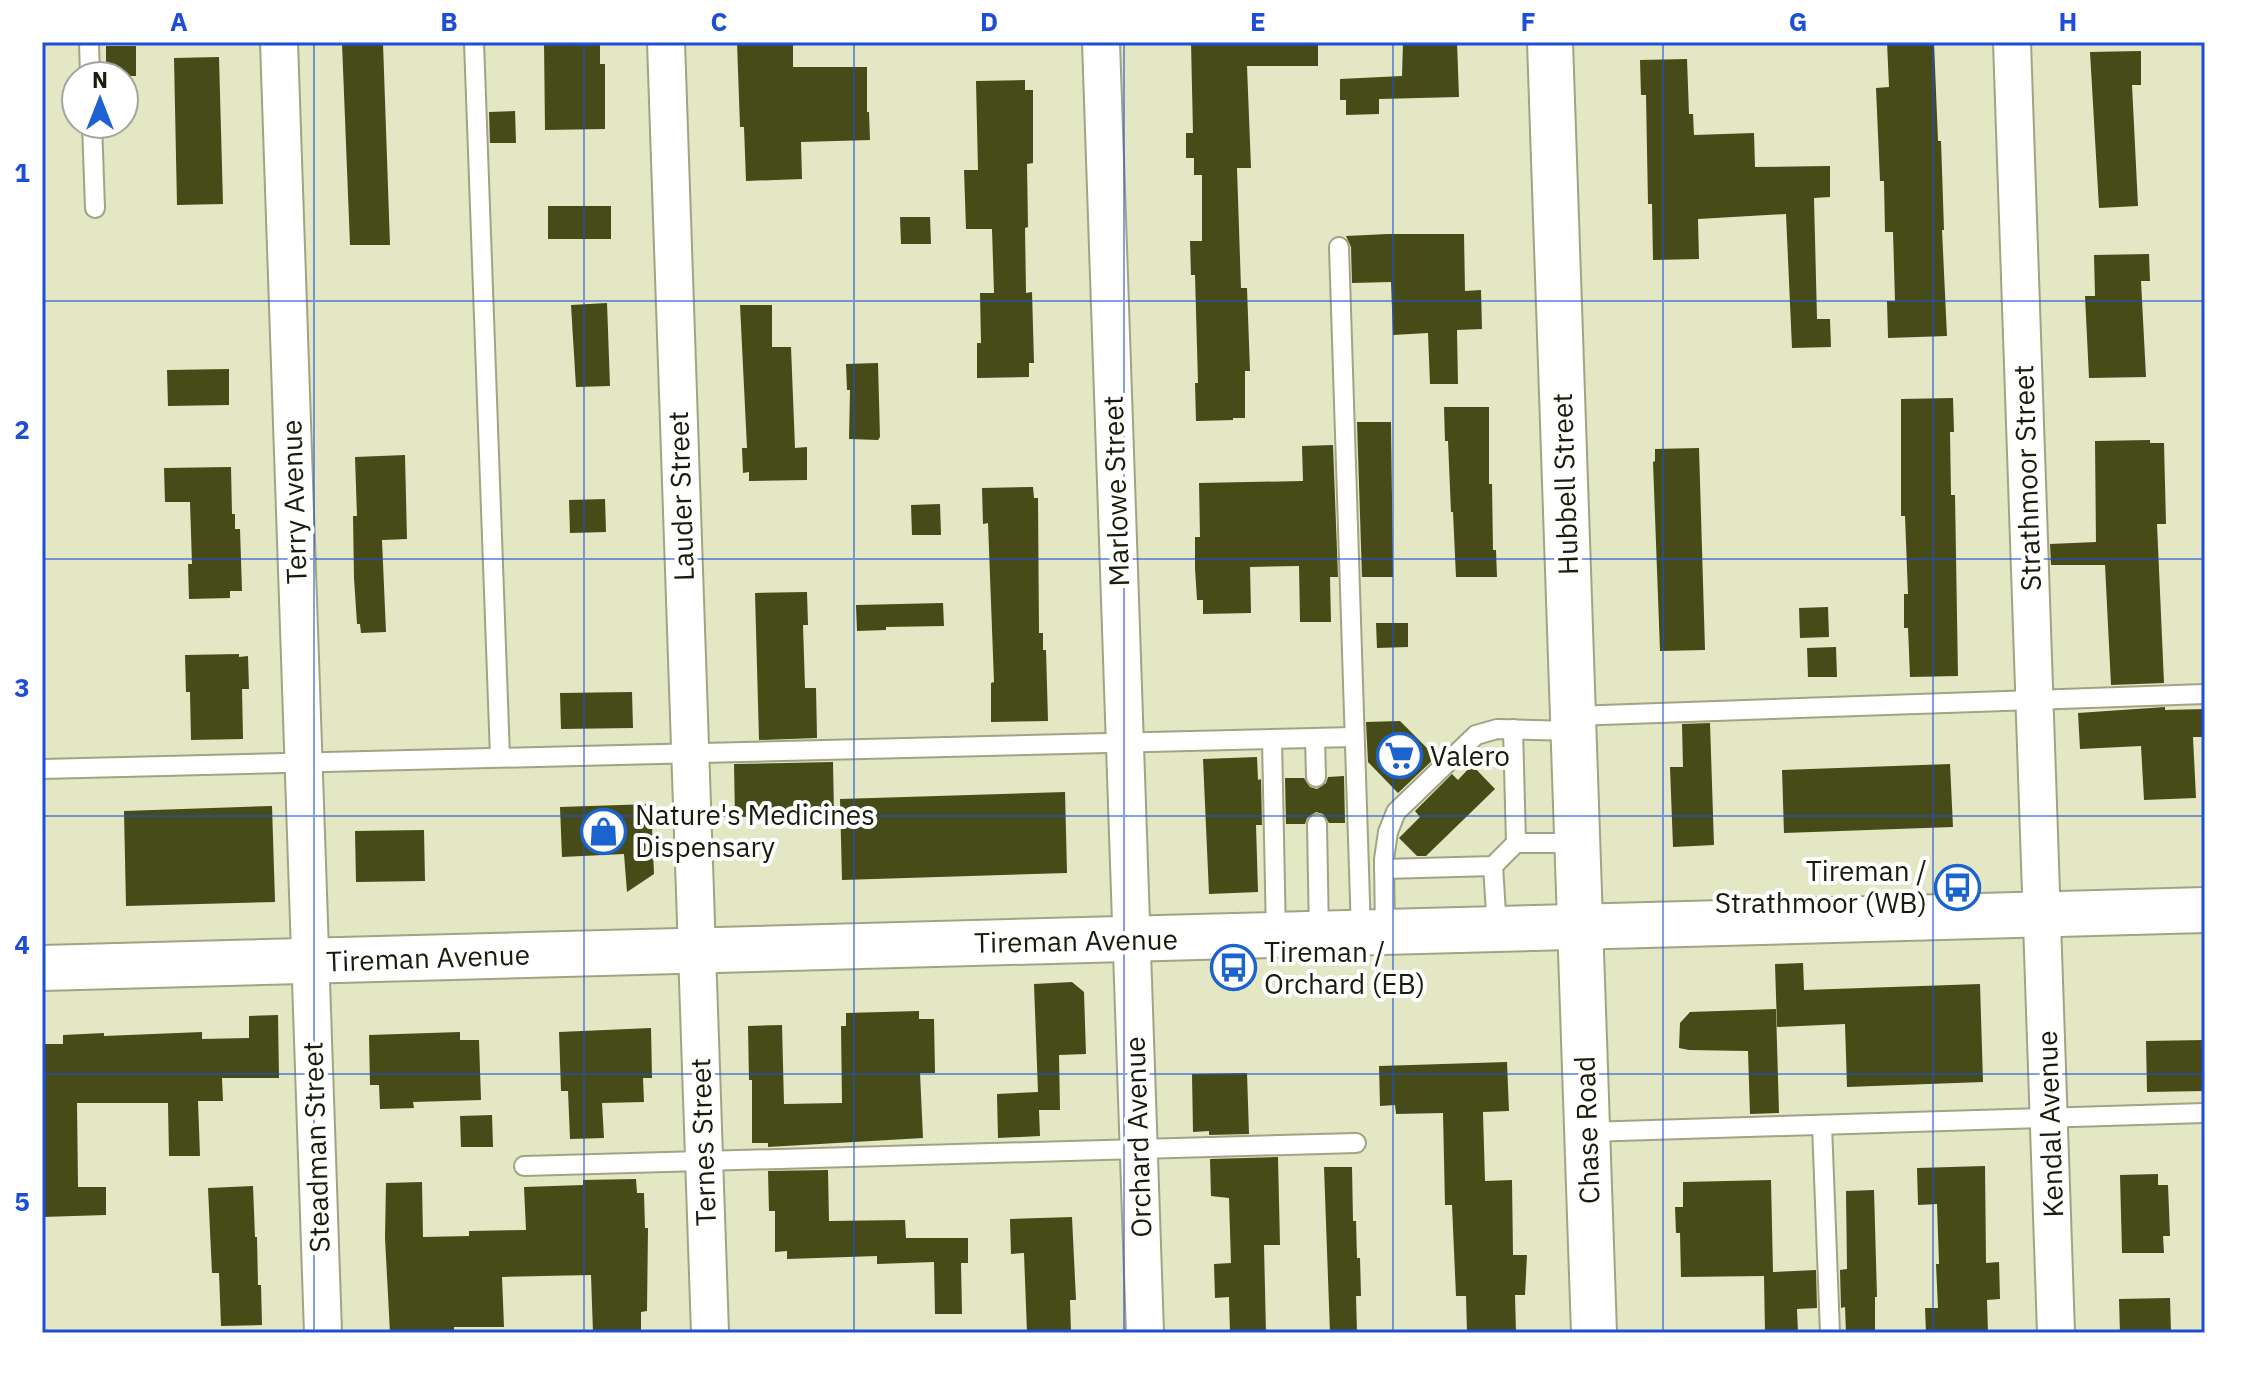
<svg xmlns="http://www.w3.org/2000/svg" width="2247" height="1375" viewBox="0 0 2247 1375" font-family="'IBM Plex Sans',sans-serif">
<style>
.building{fill:#474b17}
.lines{fill:none;stroke-linecap:round;stroke-linejoin:round}
.lane-casing{stroke:#a0a482;stroke-width:22}
.street-casing{stroke:#a0a482;stroke-width:40}
.secondary-casing{stroke:#a0a482;stroke-width:48}
.lane{stroke:#fff;stroke-width:18}
.street{stroke:#fff;stroke-width:36}
.secondary{stroke:#fff;stroke-width:44}
.grid{fill:none;stroke:#1d4ed8;stroke-width:2;stroke-opacity:0.55}
.labels{text-anchor:middle;stroke-width:8;stroke-linejoin:round;paint-order:stroke}
.street-label{font-size:28px;fill:#191b0d;stroke:#fff}
.poi-label{font-size:28px;fill:#191b0d;stroke:#fff;text-anchor:start}
.neatline{fill:none;stroke:#1d4ed8;stroke-width:3}
.grid-label{font-size:26px;text-anchor:middle;font-weight:bold;fill:#1d4ed8}
</style>
<rect width="100%" height="100%" fill="#e3e7c3"/>
<g class="building">
<path d="M544,42H600V64H605V129L545,130Z"/>
<path d="M737,42H793V67H867V112H869L870,140L801,142L802,179L746,181L744,127H740Z"/>
<path d="M1191,42H1318V66H1247L1251,168H1237L1241,288H1247L1250,371H1245V418H1233V420L1196,421L1195,383H1198L1195,275H1191L1190,241H1202V175H1194V158H1186V133H1193Z"/>
<path d="M1403,42H1457L1459,97L1379,99V114L1346,115V100H1340V79L1402,76Z"/>
<path d="M1887,42H1934L1938,141H1941L1944,230H1942L1947,336L1888,338L1887,301H1895L1893,232H1885L1884,181H1880L1876,88L1889,87Z"/>
<path d="M342,43H383L390,245H350Z"/>
<rect x="106" y="46" width="30" height="30"/>
<path d="M2141,51V85H2132L2138,206L2099,208L2090,52Z"/>
<path d="M219,57L223,204L177,205L174,58Z"/>
<path d="M1687,59L1689,114H1693L1694,135L1754,133L1755,167L1830,166V197L1814,198L1817,319H1830L1831,347L1792,348L1786,214L1698,219L1699,259L1653,260L1652,204H1648L1646,95H1641L1640,60Z"/>
<path d="M1025,80V90H1033V163L1027,164L1028,227L1025,228L1026,293L1032,292L1034,363H1029V377L977,378V343H981L980,293H994L992,229H966L964,170H978L976,81Z"/>
<path d="M515,111L516,143H490L489,112Z"/>
<rect x="548" y="206" width="63" height="33"/>
<path d="M900,217H930L931,244H901Z"/>
<path d="M1387,234H1464L1465,291L1481,290L1482,329L1457,330L1458,384H1430L1428,333L1393,335L1391,282L1352,283L1351,247L1346,236Z"/>
<path d="M2149,254L2150,281H2141L2146,377L2089,378L2085,296H2095L2094,255Z"/>
<path d="M607,303L610,386L576,387L571,305Z"/>
<path d="M740,305H772V347H791L795,448L807,447V480L749,481V472L743,473L742,448H747Z"/>
<path d="M878,363L880,437L878,440L849,439L850,390H847L846,364Z"/>
<path d="M229,369V405L168,406L167,370Z"/>
<path d="M1953,398L1954,432H1950L1951,495H1955L1958,676L1910,677L1908,628H1904V594H1908L1905,516H1901V399Z"/>
<path d="M1444,407H1489V484H1492L1493,550H1496L1497,577H1456L1453,512H1451L1448,441H1445Z"/>
<path d="M1357,422H1391L1393,577H1362Z"/>
<path d="M2150,440V443H2164L2166,524H2157L2164,683L2111,685L2105,565H2051L2050,544L2096,542L2095,441Z"/>
<path d="M1333,445L1338,577H1330L1331,622H1300L1299,566L1250,567L1251,613L1203,614V600H1197L1195,568V537H1200L1199,483L1303,481L1302,446Z"/>
<path d="M1699,448L1705,650L1660,651L1653,462L1655,461V449Z"/>
<path d="M405,455L407,539L382,540L386,632L361,633L360,624H357L354,578L353,516H357L355,457Z"/>
<path d="M231,467L232,514H235V529H240L242,591H230V598L189,599L188,564H192L190,502H165L164,468Z"/>
<path d="M1033,487L1034,498H1038L1039,633H1043V650H1046L1048,721L991,722V683L994,682L988,523L983,524L982,488Z"/>
<path d="M605,499L606,532L570,533L569,500Z"/>
<path d="M940,504L941,535H912L911,505Z"/>
<path d="M807,592L808,625H803L805,688H816L817,738L759,740L755,593Z"/>
<path d="M943,603L944,626L886,627V630L857,631L856,605Z"/>
<path d="M1828,607L1829,637L1800,638L1799,608Z"/>
<path d="M1376,623H1408V647L1377,648Z"/>
<path d="M1836,647L1837,677H1808L1807,648Z"/>
<path d="M239,654V657L248,656L249,689H242L243,739L191,740L190,692H186L185,655Z"/>
<path d="M632,692L633,728L561,729L560,693Z"/>
<path d="M2165,707V710L2205,709V737H2193L2196,798L2144,800L2141,746L2080,749L2078,713Z"/>
<path d="M1400,721L1436,757L1398,793L1368,762L1366,722Z"/>
<path d="M1710,723L1714,845L1673,847L1670,767H1683L1682,724Z"/>
<path d="M1257,757L1258,780L1261,779L1262,825H1256L1258,892L1209,894L1203,759Z"/>
<path d="M833,762L834,815L735,817L734,764Z"/>
<path d="M1950,764L1953,827L1784,833L1782,770Z"/>
<path d="M1472,765L1495,789L1426,856H1417L1399,838L1420,817L1415,811L1452,774L1458,780Z"/>
<path d="M1344,776L1345,823H1329L1323,814L1316,812L1307,818L1305,824H1286L1285,778H1304L1310,787L1317,789L1326,783L1328,777Z"/>
<path d="M1065,792L1067,873L842,880L840,799Z"/>
<path d="M651,804L654,874L627,892L624,854L562,857L560,807Z"/>
<path d="M272,806L275,902L126,906L124,811Z"/>
<path d="M424,830L425,881L356,882L355,831Z"/>
<path d="M1803,963L1804,990L1980,984L1983,1082L1847,1087L1845,1024L1777,1027L1775,964Z"/>
<path d="M1072,982L1084,992L1086,1054L1059,1055L1060,1110H1039L1040,1136L998,1138L997,1094L1038,1092L1034,984Z"/>
<path d="M1776,1009L1779,1113L1750,1114L1748,1051L1689,1050L1679,1048L1680,1023L1690,1012Z"/>
<path d="M919,1011V1019H934L935,1073H920L923,1138L768,1147V1143H752V1080H749L748,1026L782,1025L784,1104L842,1103L841,1026H846V1013Z"/>
<path d="M278,1015L279,1078H222L223,1101H198L200,1156H169L168,1103H77L78,1187H106V1215L42,1217V1044H63V1035L104,1033V1036L202,1032V1039L249,1038V1016Z"/>
<path d="M651,1028L652,1078H643L644,1102L602,1103L604,1138L570,1139L568,1091H561L559,1032Z"/>
<path d="M460,1032V1040H479L481,1100L413,1102L414,1108L380,1109L379,1085H370L369,1035Z"/>
<path d="M2205,1040V1091L2147,1092L2146,1041Z"/>
<path d="M1507,1062L1509,1111L1483,1112L1485,1181L1512,1180L1513,1255H1527L1525,1295H1515L1516,1333H1467L1466,1296H1456L1452,1205H1445L1443,1113L1396,1114L1395,1105L1380,1106L1379,1066Z"/>
<path d="M1247,1073L1249,1134L1209,1135V1131L1193,1132L1192,1074Z"/>
<path d="M492,1115L493,1147H461L460,1116Z"/>
<path d="M1278,1157L1280,1245H1264L1266,1333H1230L1229,1297L1215,1298L1214,1264L1231,1263L1229,1198L1211,1196L1210,1159Z"/>
<path d="M1985,1166L1986,1263L1999,1262L2000,1299L1987,1300L1988,1333H1926L1925,1308H1938L1936,1264H1939L1937,1204L1918,1205L1917,1168Z"/>
<path d="M1324,1167H1352L1353,1221H1356L1357,1258H1360L1361,1296H1356L1357,1333H1330Z"/>
<path d="M828,1170L829,1221L905,1220L906,1238H968V1263H961L962,1314H935L934,1262L877,1264V1256L787,1259V1251L775,1252V1211H769L768,1171Z"/>
<path d="M2158,1174V1185H2168L2170,1236H2163L2164,1253H2122L2120,1175Z"/>
<path d="M636,1179L637,1193H644L645,1228H648L647,1311L641,1312V1333H593L591,1275L502,1277L504,1327H454V1333H390L385,1238L386,1183L422,1182L423,1237L469,1236V1231L526,1230L524,1187L583,1185V1180Z"/>
<path d="M1771,1180L1773,1272L1816,1270L1817,1308L1797,1309L1798,1333H1765L1764,1276L1681,1277L1680,1233H1676L1675,1207H1683V1182Z"/>
<path d="M253,1186L255,1237H257L258,1285H261L262,1325L221,1326L219,1273H212L208,1188Z"/>
<path d="M1874,1190L1877,1297H1875V1333H1846L1845,1307L1841,1308L1840,1270L1847,1269L1846,1191Z"/>
<path d="M1072,1217L1076,1300H1070L1071,1333H1027L1024,1253L1011,1254L1010,1219Z"/>
<path d="M2170,1298L2171,1333H2120L2119,1299Z"/>
</g>
<g class="lines">
<defs>
<g id="lane">
<path d="M89,42L90,76"/>
<path d="M474,42L500,757"/>
<path d="M92,124L95,208"/>
<path d="M1339,247L1361,932"/>
<path d="M1573,716L2205,694"/>
<path d="M1513,729L1516,843"/>
<path d="M1315,738L1316,777"/>
<path d="M1272,739L1276,936"/>
<path d="M42,769L1354,737"/>
<path d="M1317,824L1319,934"/>
<path d="M1493,866L1497,929"/>
<path d="M1384,869L1493,866L1516,843H1578"/>
<path d="M1385,932L1384,859L1388,832L1396,812L1476,735L1497,729L1574,731"/>
<path d="M1822,1125L1830,1333"/>
<path d="M1587,1132L2205,1113"/>
<path d="M524,1166L1356,1143"/>
</g>
<g id="street">
<path d="M279,42L323,1333"/>
<path d="M666,42L710,1333"/>
<path d="M1101,42L1145,1333"/>
<path d="M2012,42L2056,1333"/>
</g>
<g id="secondary">
<path d="M1550,42L1594,1333"/>
<path d="M42,968L2205,910"/>
</g>
</defs>
<use href="#lane" class="lane-casing"/>
<use href="#street" class="street-casing"/>
<use href="#secondary" class="secondary-casing"/>
<use href="#lane" class="lane"/>
<use href="#street" class="street"/>
<use href="#secondary" class="secondary"/>
</g>
<path class="grid" d="M314,42V1333M584,42V1333M854,42V1333M1124,42V1333M1393,42V1333M1663,42V1333M1933,42V1333M42,301H2205M42,559H2205M42,816H2205M42,1074H2205"/>
<defs>
<symbol id="supermarket-ring" viewBox="-11 -11 22 22"><circle r="9.5" fill="#fff" stroke="#1b63ce" stroke-width="1.5"/><path d="M-6-5.5h2.5l.6 2H6L4.5 2H-2.5L-4.4-4H-6ZM-1.5 3.2a1.3 1.3 0 1 0 .1 0ZM3 3.2a1.3 1.3 0 1 0 .1 0Z" fill="#1b63ce"/></symbol>
<symbol id="shop-ring" viewBox="-11 -11 22 22"><circle r="9.5" fill="#fff" stroke="#1b63ce" stroke-width="1.5"/><path d="M-5-2.5h2.3a2.7 3.5 0 0 1 5.4 0H5L5.5 6h-11ZM-1.5-2.5h3a1.5 2.3 0 0 0-3 0Z" fill="#1b63ce"/></symbol>
<symbol id="bus-ring" viewBox="-11 -11 22 22"><circle r="9.5" fill="#fff" stroke="#1b63ce" stroke-width="1.5"/><path d="M-5-6H5V4H4V6H2V4H-2V6H-4V4H-5ZM-3.5-4V0h7V-4ZM-3.5 1.2v1.5H-2V1.2ZM2 1.2v1.5H3.5V1.2Z" fill="#1b63ce"/></symbol>
</defs>
<g fill-rule="evenodd">
<use href="#supermarket-ring" x="1374" y="730" width="51" height="51"/>
<use href="#shop-ring" x="578" y="806" width="51" height="51"/>
<use href="#bus-ring" x="1932" y="862" width="51" height="51"/>
<use href="#bus-ring" x="1208" y="942" width="51" height="51"/>
</g>
<g class="labels">
<g class="street-label">
<text transform="translate(2027 478) rotate(-92)" y="10">Strathmoor Street</text>
<text transform="translate(1565 484) rotate(-92)" y="10">Hubbell Street</text>
<text transform="translate(1116 491) rotate(-92)" y="10">Marlowe Street</text>
<text transform="translate(681 496) rotate(-92)" y="10">Lauder Street</text>
<text transform="translate(294 502) rotate(-92)" y="10">Terry Avenue</text>
<text transform="translate(1076 941) rotate(-1)" y="10">Tireman Avenue</text>
<text transform="translate(428 958) rotate(-2)" y="10">Tireman Avenue</text>
<text transform="translate(2050 1124) rotate(-92)" y="10">Kendal Avenue</text>
<text transform="translate(1587 1130) rotate(-92)" y="10">Chase Road</text>
<text transform="translate(1138 1137) rotate(-92)" y="10">Orchard Avenue</text>
<text transform="translate(703 1142) rotate(-92)" y="10">Ternes Street</text>
<text transform="translate(316 1147) rotate(-92)" y="10">Steadman Street</text>
</g>
<g class="poi-label">
<text x="1430" y="766">Valero</text>
<text x="635" y="825">Nature's Medicines<tspan x="635" dy="32">Dispensary</tspan></text>
<text x="1927" y="881" text-anchor="end">Tireman /<tspan x="1927" dy="32">Strathmoor (WB)</tspan></text>
<text x="1264" y="962">Tireman /<tspan x="1264" dy="32">Orchard (EB)</tspan></text>
</g>
</g>
<rect width="2247" height="1375" fill="none" stroke="#ffffff" stroke-width="88"/>
<g transform="translate(100 100)"><circle r="38" fill="#ffffff" stroke="#a3a49e" stroke-width="2"/>
<path d="M0-6L14 30L0 20L-14 30Z" fill="#1b63ce"/>
<text y="-12" font-size="22" font-weight="bold" text-anchor="middle" fill="#191b0d">N</text>
</g>
<rect x="44" y="44" width="2159" height="1287" class="neatline"/>
<g class="grid-label">
<text x="179" y="31">A</text>
<text x="449" y="31">B</text>
<text x="719" y="31">C</text>
<text x="989" y="31">D</text>
<text x="1258" y="31">E</text>
<text x="1528" y="31">F</text>
<text x="1798" y="31">G</text>
<text x="2068" y="31">H</text>
<text x="22" y="182">1</text>
<text x="22" y="439">2</text>
<text x="22" y="697">3</text>
<text x="22" y="954">4</text>
<text x="22" y="1211">5</text>
</g>
</svg>
